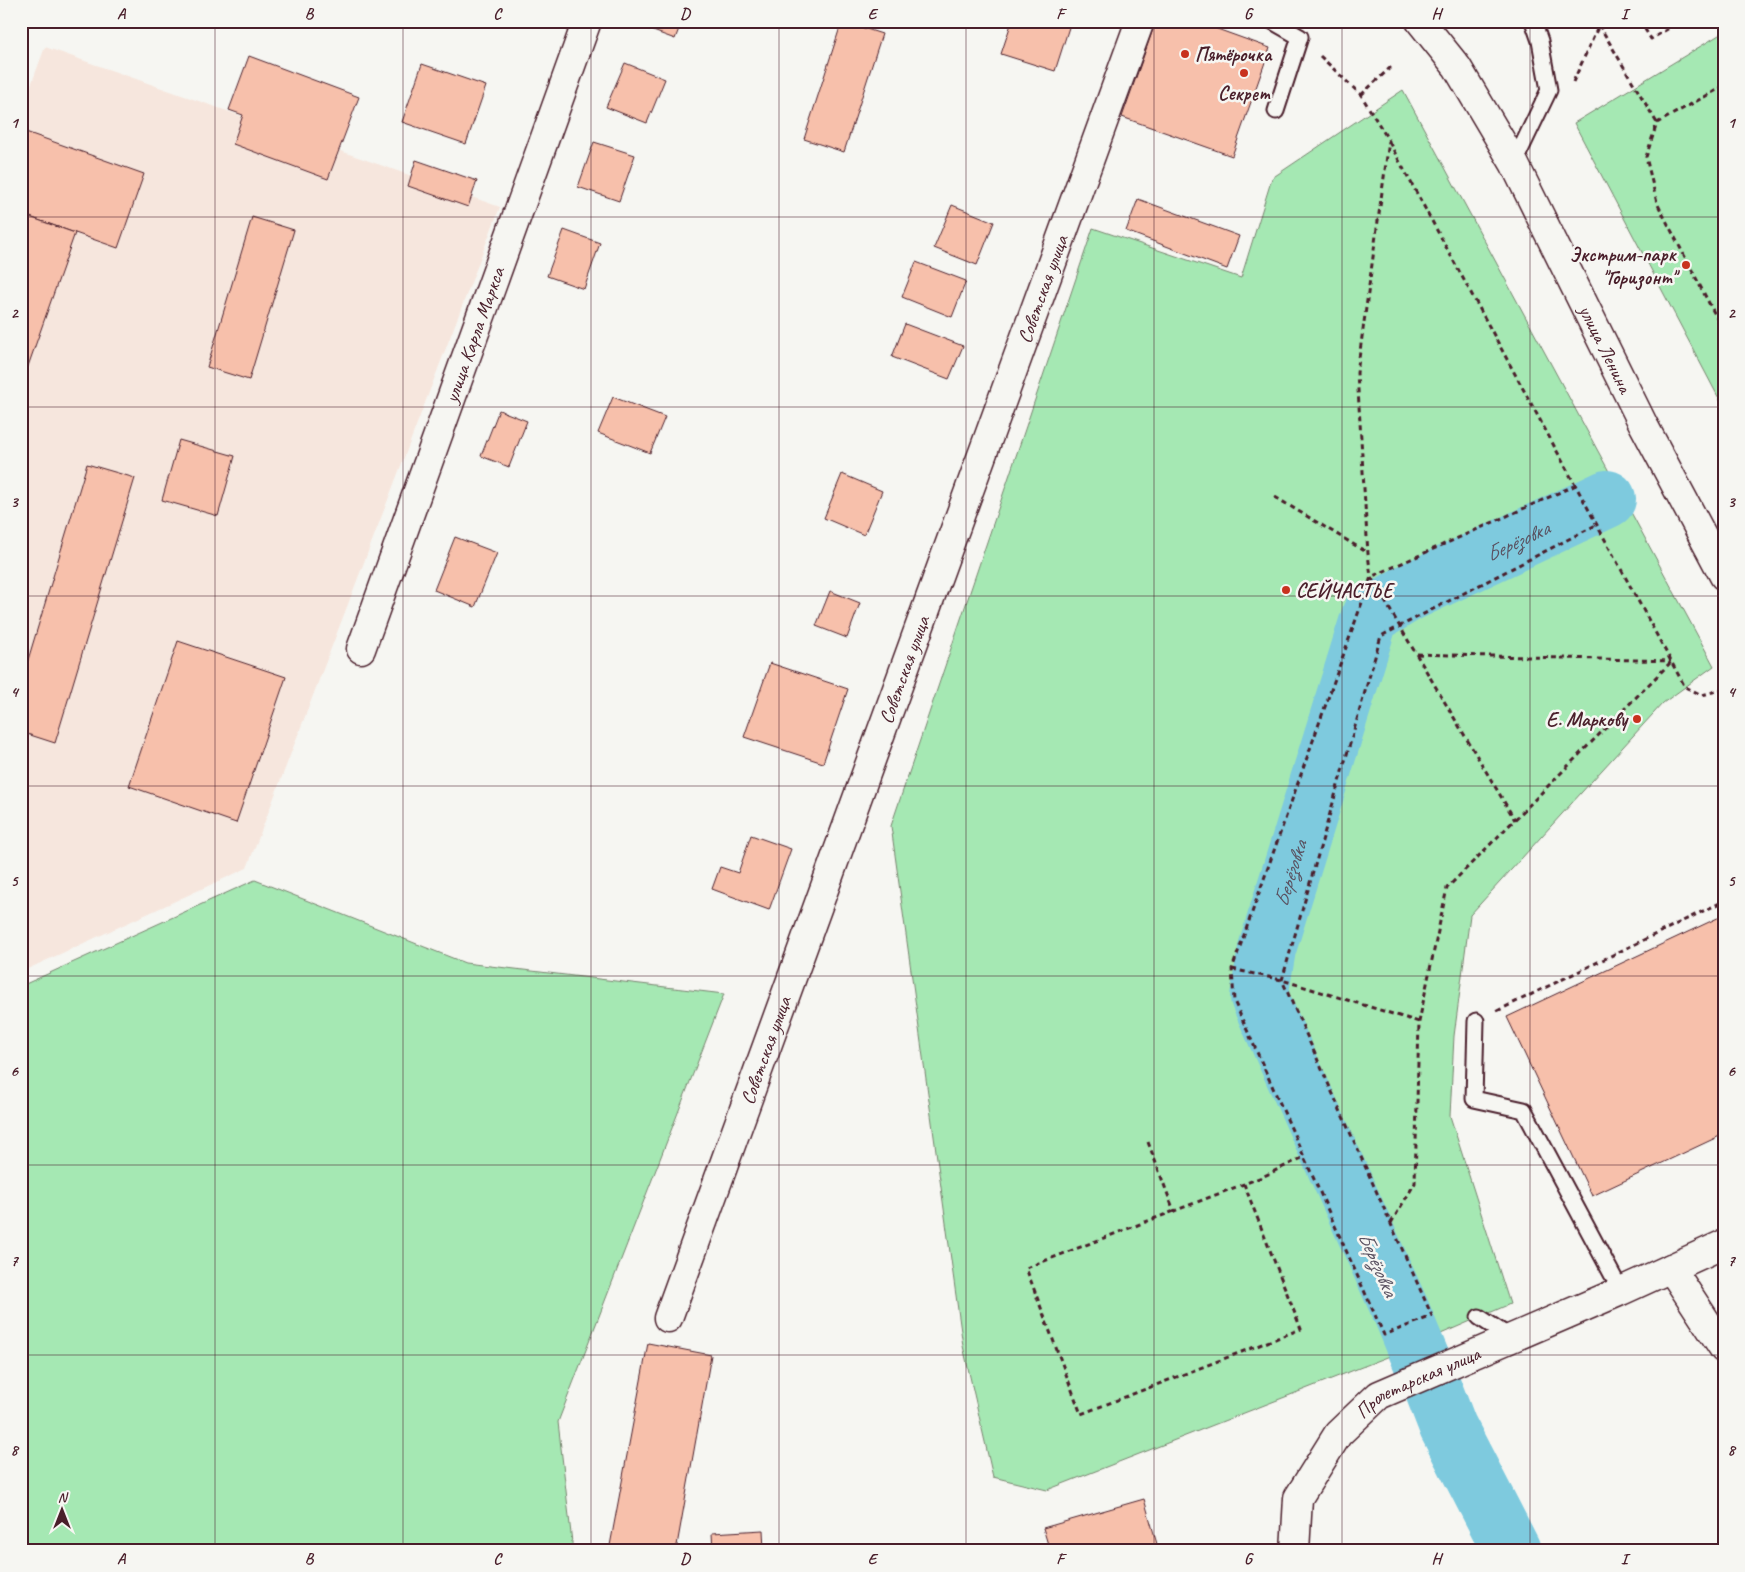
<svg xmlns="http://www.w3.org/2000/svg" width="1745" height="1572" viewBox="0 0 1745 1572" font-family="Caveat,sans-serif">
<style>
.built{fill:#f6e6dd}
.green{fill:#a5e8b3;stroke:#78846f}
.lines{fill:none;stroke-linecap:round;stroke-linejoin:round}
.river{stroke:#7ecade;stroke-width:58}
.building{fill:#f7c0ab;stroke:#4a1f2b}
.lane-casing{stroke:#4a1f2b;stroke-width:19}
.street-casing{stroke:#4a1f2b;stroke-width:31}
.primary-casing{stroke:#4a1f2b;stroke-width:31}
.path{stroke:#4a1f2b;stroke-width:3;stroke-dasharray:5 4;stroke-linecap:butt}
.lane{stroke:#f6f6f2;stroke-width:15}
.street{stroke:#f6f6f2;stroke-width:28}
.primary{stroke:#f6f6f2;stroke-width:28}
.grid{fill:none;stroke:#4a1f2b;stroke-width:1;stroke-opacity:0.55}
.poi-dot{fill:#c8321e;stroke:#f6f6f2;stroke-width:2}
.labels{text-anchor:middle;stroke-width:5;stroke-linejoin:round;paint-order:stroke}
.poi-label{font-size:20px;font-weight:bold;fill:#4a1f2b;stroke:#f6f6f2;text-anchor:start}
.street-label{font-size:20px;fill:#4a1f2b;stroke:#f6f6f2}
.water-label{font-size:21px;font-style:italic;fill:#5a5261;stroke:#f6f6f2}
.neatline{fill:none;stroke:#4a1f2b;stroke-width:2}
.grid-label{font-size:16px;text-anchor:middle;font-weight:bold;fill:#4a1f2b}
</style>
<rect width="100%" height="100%" fill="#f6f6f2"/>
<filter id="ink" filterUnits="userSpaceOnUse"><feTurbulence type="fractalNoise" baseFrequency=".02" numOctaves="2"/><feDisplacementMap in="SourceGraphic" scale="10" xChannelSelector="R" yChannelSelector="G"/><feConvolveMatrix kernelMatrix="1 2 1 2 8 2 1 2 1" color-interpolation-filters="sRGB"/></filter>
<g filter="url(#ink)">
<path class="built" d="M45,47L500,207L247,868L21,972V112Z"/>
<g class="green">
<path d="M1724,32V408L1574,123Z"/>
<path d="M1403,90L1714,666L1663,703L1470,915L1454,1036L1450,1116L1510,1304L1390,1356L1047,1490L993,1477L963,1346L891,826L1093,228L1241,278L1272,178Z"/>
<path d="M255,880L465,963L724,994L558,1422L573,1551H21V986Z"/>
</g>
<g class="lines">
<g class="river">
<path id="s1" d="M1425,1369L1401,1311L1259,997L1267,949L1370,616L1410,592L1607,499"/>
<path d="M1431,1383L1448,1427L1512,1551"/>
</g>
</g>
<g class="building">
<path d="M635,21H682L675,39L634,24Z"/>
<path d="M842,21L882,34L844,152L804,139Z"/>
<path d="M1012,21H1071L1055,71L1001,54Z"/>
<path d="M1156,21H1195L1270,48L1232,156L1122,117Z"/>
<path d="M249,56L359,97L328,179L233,144L243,115L229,110Z"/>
<path d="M625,63L665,79L647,123L606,107Z"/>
<path d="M422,64L486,86L466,144L402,122Z"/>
<path d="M23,131L144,174L118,248L21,214V135Z"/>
<path d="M594,142L635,155L619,201L578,187Z"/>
<path d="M416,160L477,181L468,207L408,186Z"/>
<path d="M1138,199L1239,236L1227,269L1126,231Z"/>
<path d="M952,205L994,222L977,265L934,248Z"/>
<path d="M21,214L75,233L21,386Z"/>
<path d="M252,217L294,230L249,380L207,367Z"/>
<path d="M564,230L600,243L584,289L547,276Z"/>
<path d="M916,262L966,281L952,317L902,297Z"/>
<path d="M905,324L963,346L949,379L892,357Z"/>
<path d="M613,397L665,417L650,453L598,433Z"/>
<path d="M499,410L527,421L509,467L481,456Z"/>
<path d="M179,440L235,456L218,516L162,500Z"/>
<path d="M87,464L135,478L55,743L21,732V683Z"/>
<path d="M842,474L882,491L864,535L824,518Z"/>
<path d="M455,537L497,553L475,607L434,590Z"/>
<path d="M830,591L860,603L847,638L816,626Z"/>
<path d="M178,641L286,677L236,823L129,786Z"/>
<path d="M770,663L848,689L823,763L744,737Z"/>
<path d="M751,835L791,849L769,910L712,889L720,867L738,873Z"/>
<path d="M1724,915V1134L1592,1196L1507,1017Z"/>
<path d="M648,1343L711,1355L676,1551H609Z"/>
<path d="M1144,1499L1159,1551H1050L1043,1528Z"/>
<path d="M763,1530L764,1551H713L712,1533Z"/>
</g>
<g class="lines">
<defs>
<g id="lane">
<path d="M1272,21L1300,37L1276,111"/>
<path d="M1514,163L1549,90L1540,41L1533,21"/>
<path d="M1476,1021L1474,1099L1524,1110L1621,1291"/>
<path d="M1479,1317L1511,1338"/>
</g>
<g id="street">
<path id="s2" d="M361,649L587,21"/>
<path d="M1671,1268L1724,1349"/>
<path id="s3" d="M668,1318L1140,21"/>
<path id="s4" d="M1295,1551L1298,1498L1338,1434L1379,1395L1621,1291L1724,1244"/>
</g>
<g id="primary">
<path id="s5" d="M1420,21L1457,67L1514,163L1643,424L1724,576"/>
</g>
</defs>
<use href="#lane" class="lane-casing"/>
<use href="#street" class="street-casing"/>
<use href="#primary" class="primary-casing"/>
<g class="path">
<path d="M1640,21L1651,39L1681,21"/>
<path d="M1599,25L1657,123"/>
<path d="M1320,56L1361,95L1389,141L1357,373L1368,554L1371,577L1400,627L1515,820"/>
<path d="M1573,82L1599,25"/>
<path d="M1724,86L1657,123L1646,157L1657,203L1724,332"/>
<path d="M1361,95L1392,66"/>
<path d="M1389,142L1685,687L1702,695L1724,689"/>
<path d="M1576,485L1371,577L1232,969L1234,1001L1384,1335L1432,1316L1282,980L1381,636L1596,525"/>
<path d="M1275,497L1368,553"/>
<path d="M1417,654L1671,661"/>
<path d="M1232,969L1282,980L1419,1022"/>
<path d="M1497,1011L1724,901"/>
<path d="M1148,1142L1174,1211L1262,1177L1304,1157"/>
<path d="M1174,1211L1026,1268L1081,1414L1301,1329L1244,1184"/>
<path d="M1391,1223L1415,1183L1419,1022L1447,888L1672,661"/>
</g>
<use href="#lane" class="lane"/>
<use href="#street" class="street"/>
<use href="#primary" class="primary"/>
</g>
</g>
<path class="grid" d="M215,21V1551M403,21V1551M591,21V1551M779,21V1551M966,21V1551M1154,21V1551M1342,21V1551M1530,21V1551M21,217H1724M21,407H1724M21,596H1724M21,786H1724M21,976H1724M21,1165H1724M21,1355H1724"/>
<g class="poi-dot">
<circle cx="1185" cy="54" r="5"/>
<circle cx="1244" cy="73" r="5"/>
<circle cx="1686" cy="265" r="5"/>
<circle cx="1286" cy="590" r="5"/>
<circle cx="1637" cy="719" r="5"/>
</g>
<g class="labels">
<g class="poi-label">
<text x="1195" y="61">Пятёрочка</text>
<text x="1244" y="100" text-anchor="middle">Секрет</text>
<text x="1676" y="261" text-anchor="end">Экстрим-парк<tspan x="1676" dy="23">"Горизонт"</tspan></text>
<text x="1296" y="597">СЕЙЧАСТЬЕ</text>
<text x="1627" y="726" text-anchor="end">Е. Маркову</text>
</g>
<g class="street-label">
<text dy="7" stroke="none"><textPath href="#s3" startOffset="1095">Советская улица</textPath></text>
<text dy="7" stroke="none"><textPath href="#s2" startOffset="334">улица Карла Маркса</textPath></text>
<text dy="7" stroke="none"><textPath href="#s5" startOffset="378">улица Ленина</textPath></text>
<text dy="7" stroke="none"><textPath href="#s3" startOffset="690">Советская улица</textPath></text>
<text dy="7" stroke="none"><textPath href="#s3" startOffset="285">Советская улица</textPath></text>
<text dy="7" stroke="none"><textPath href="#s4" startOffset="225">Пролетарская улица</textPath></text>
</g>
<g class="water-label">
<text dy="7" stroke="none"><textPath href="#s1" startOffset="970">Берёзовка</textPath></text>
<text dy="7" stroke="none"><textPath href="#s1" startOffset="535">Берёзовка</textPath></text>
<text transform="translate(1378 1264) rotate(66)" y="7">Берёзовка</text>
</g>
</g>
<rect width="1745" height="1572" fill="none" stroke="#f6f6f2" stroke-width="55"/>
<g transform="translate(62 1510)" stroke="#f6f6f2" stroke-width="4" paint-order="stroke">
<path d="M0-4L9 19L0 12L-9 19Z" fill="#4a1f2b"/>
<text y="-8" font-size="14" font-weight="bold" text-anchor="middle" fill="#4a1f2b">N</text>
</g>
<rect x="28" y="28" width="1690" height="1516" class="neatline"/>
<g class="grid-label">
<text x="121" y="19">A</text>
<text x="309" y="19">B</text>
<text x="497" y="19">C</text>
<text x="685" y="19">D</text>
<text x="872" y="19">E</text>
<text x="1060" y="19">F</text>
<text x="1248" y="19">G</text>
<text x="1436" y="19">H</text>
<text x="1624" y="19">I</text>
<text x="14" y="128">1</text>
<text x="1731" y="128">1</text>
<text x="14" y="318">2</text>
<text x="1731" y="318">2</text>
<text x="14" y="507">3</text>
<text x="1731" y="507">3</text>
<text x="14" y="697">4</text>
<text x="1731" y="697">4</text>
<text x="14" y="886">5</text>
<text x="1731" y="886">5</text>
<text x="14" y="1076">6</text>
<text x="1731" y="1076">6</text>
<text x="14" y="1266">7</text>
<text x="1731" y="1266">7</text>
<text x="14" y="1455">8</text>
<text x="1731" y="1455">8</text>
<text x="121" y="1564">A</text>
<text x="309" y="1564">B</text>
<text x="497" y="1564">C</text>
<text x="685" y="1564">D</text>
<text x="872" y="1564">E</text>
<text x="1060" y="1564">F</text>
<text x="1248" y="1564">G</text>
<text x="1436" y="1564">H</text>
<text x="1624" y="1564">I</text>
</g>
</svg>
